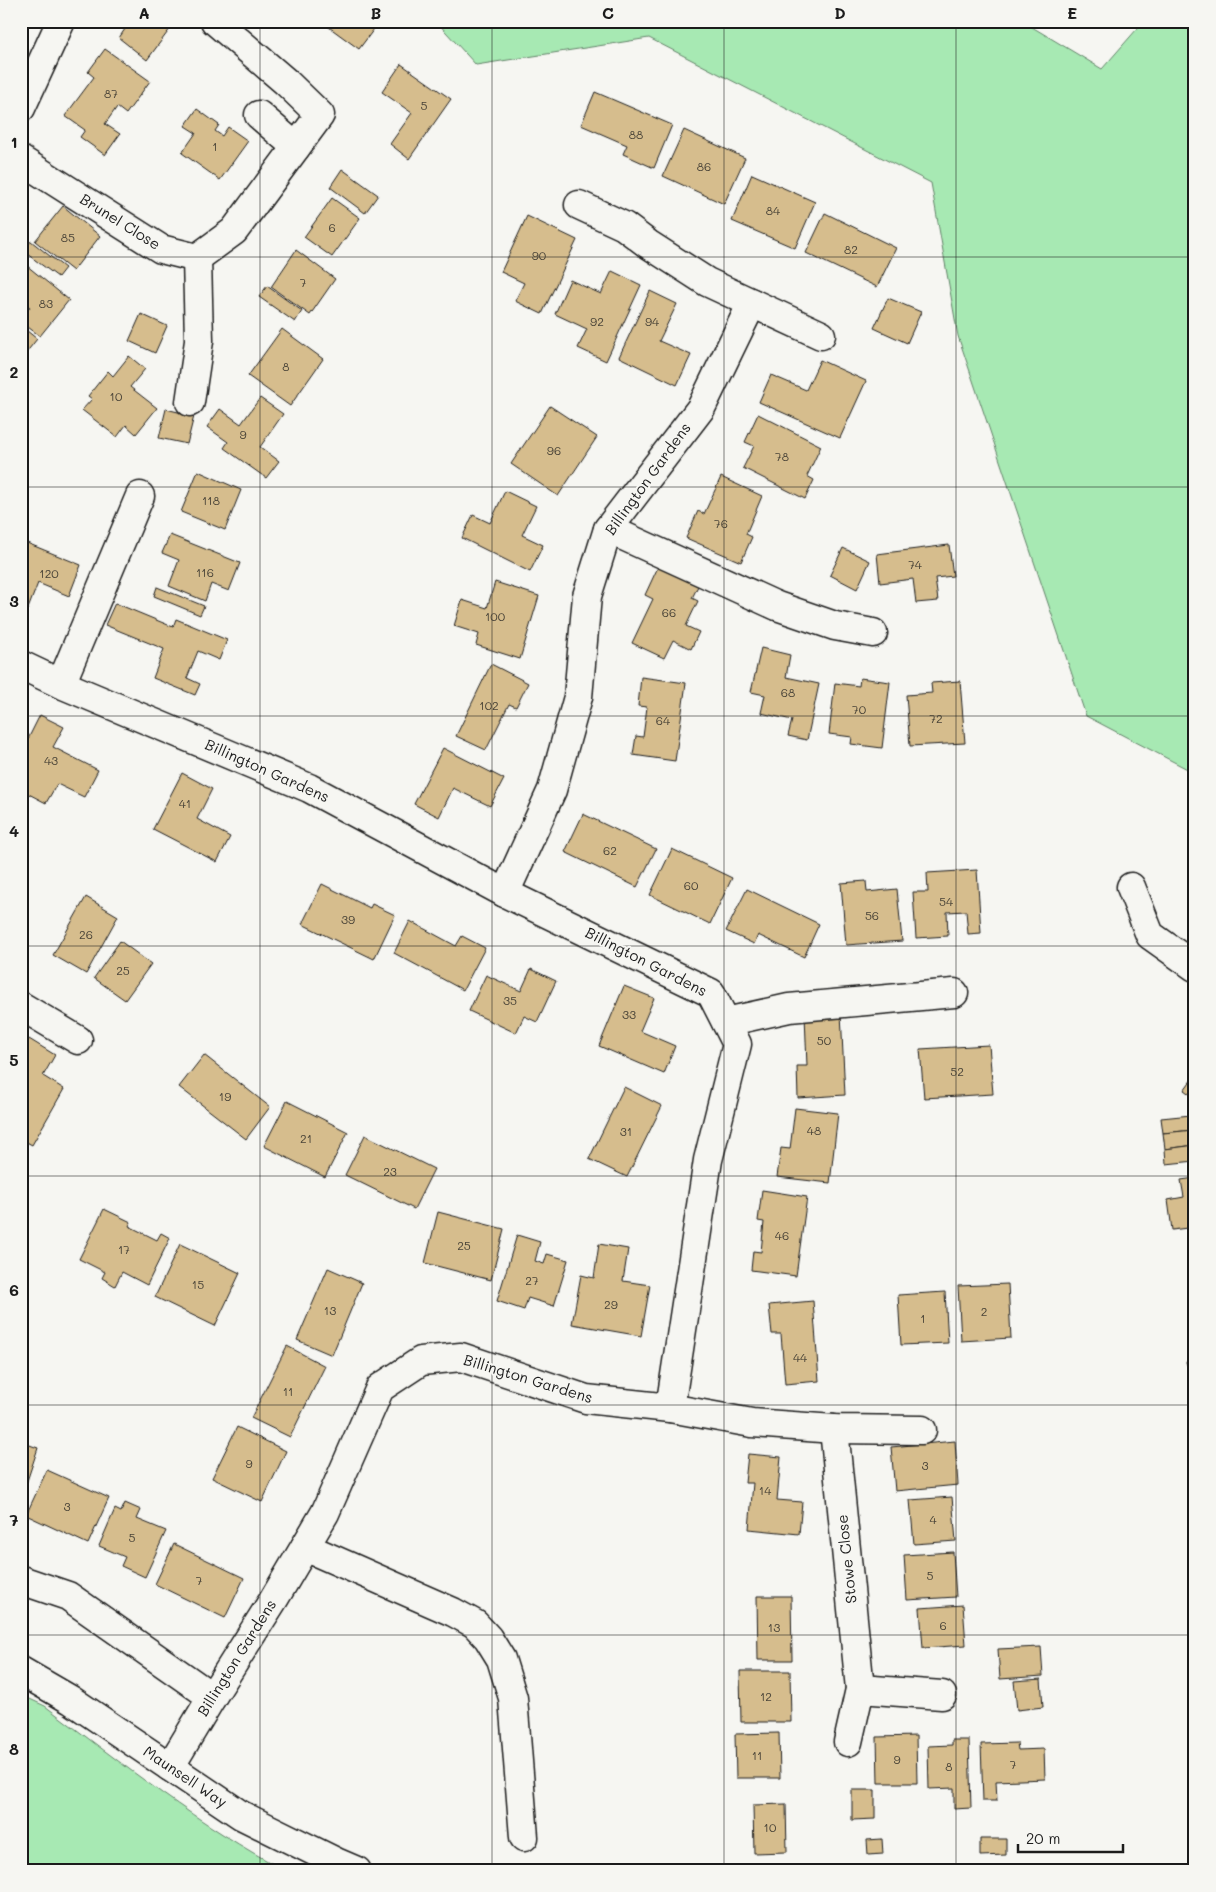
<svg xmlns="http://www.w3.org/2000/svg" width="1216" height="1892" viewBox="0 0 1216 1892" font-family="Mali,sans-serif">
<style>
.green{fill:#a7e9b3;stroke:#628268}
.building{fill:#d6bd8d;stroke:#1c1c1c}
.lines{fill:none;stroke-linecap:round;stroke-linejoin:round}
.minor-casing{stroke:#1c1c1c;stroke-width:31}
.minor{stroke:#f6f6f2;stroke-width:28}
.grid{fill:none;stroke:#1c1c1c;stroke-width:1;stroke-opacity:0.55}
.labels{text-anchor:middle;stroke-width:4;stroke-linejoin:round;paint-order:stroke}
.number-label{font-size:12px;fill:#4a4438}
.street-label{font-size:15px;fill:#1c1c1c;stroke:#f6f6f2}
.neatline{fill:none;stroke:#1c1c1c;stroke-width:2}
.grid-label{font-size:16px;text-anchor:middle;font-weight:bold;fill:#1c1c1c}
</style>
<rect width="100%" height="100%" fill="#f6f6f2"/>
<filter id="ink" filterUnits="userSpaceOnUse"><feTurbulence type="fractalNoise" baseFrequency=".02" numOctaves="2"/><feDisplacementMap in="SourceGraphic" scale="10" xChannelSelector="R" yChannelSelector="G"/><feConvolveMatrix kernelMatrix="1 2 1 2 8 2 1 2 1" color-interpolation-filters="sRGB"/></filter>
<g filter="url(#ink)">
<g class="green">
<path d="M436,21H1022L1102,69L1144,21H1195V773L1086,716L958,336L931,183L649,38L476,65Z"/>
<path d="M21,1695L45,1706C123,1764 200,1826 286,1871H21Z"/>
</g>
<g class="building">
<path d="M120,21H176L147,60L119,38L127,26Z"/>
<path d="M323,21H380L359,49L322,22Z"/>
<path d="M105,49L150,81L126,114L117,107L105,124L120,134L105,155L80,137L85,130L65,116L94,77L88,72Z"/>
<path d="M401,64L451,99L409,159L390,144L412,113L382,92Z"/>
<path d="M595,92L672,125L654,168L623,154L627,145L581,125Z"/>
<path d="M197,109L219,125L215,131L222,136L228,127L248,141L220,180L182,153L196,133L185,126Z"/>
<path d="M684,130L745,158L724,204L663,176Z"/>
<path d="M342,169L378,195L365,213L330,187Z"/>
<path d="M752,174L815,202L795,248L732,221Z"/>
<path d="M332,198L360,218L332,257L304,237Z"/>
<path d="M63,206L100,236L73,271L35,241Z"/>
<path d="M825,213L896,248L877,287L806,253Z"/>
<path d="M527,216L577,240L542,314L515,301L524,283L501,272Z"/>
<path d="M31,241L65,268L58,277L23,251Z"/>
<path d="M296,250L335,279L310,315L271,287Z"/>
<path d="M26,265L69,300L40,336L21,322V318L30,307L21,300V271Z"/>
<path d="M612,271L641,285L606,361L578,348L587,329L555,314L570,280L601,294Z"/>
<path d="M267,286L302,311L295,322L259,297Z"/>
<path d="M650,291L677,304L659,341L691,355L677,385L619,357Z"/>
<path d="M888,298L921,312L907,343L874,328Z"/>
<path d="M141,314L167,326L155,353L129,341Z"/>
<path d="M21,326L37,339L21,359Z"/>
<path d="M282,329L323,359L290,406L248,376Z"/>
<path d="M129,356L145,369L130,387L157,408L136,434L126,425L117,437L82,410L92,399L88,396L108,371L113,376Z"/>
<path d="M820,360L866,381L840,438L759,402L771,375L806,390Z"/>
<path d="M260,398L283,414L260,447L279,461L266,478L224,448L228,442L207,427L220,409L241,424Z"/>
<path d="M550,406L597,437L558,496L511,464Z"/>
<path d="M166,409L194,416L187,444L159,438Z"/>
<path d="M758,414L821,446L807,476L814,480L805,499L743,468L754,446L745,442Z"/>
<path d="M198,471L241,490L225,530L181,512Z"/>
<path d="M721,477L762,496L746,534L752,537L741,562L686,538L698,511L704,514Z"/>
<path d="M505,491L536,506L522,535L543,545L530,572L462,538L473,515L490,523Z"/>
<path d="M170,535L240,563L229,591L211,584L205,601L169,586L179,560L162,553Z"/>
<path d="M22,541L81,565L69,596L38,583L24,619L21,618Z"/>
<path d="M949,545L953,576L935,578L938,601L916,603L913,579L880,583L877,554Z"/>
<path d="M843,548L870,561L857,589L830,575Z"/>
<path d="M658,567L698,586L692,598L698,601L686,626L699,632L691,649L673,640L664,658L632,643L653,599L645,595Z"/>
<path d="M495,582L539,596L520,659L476,645L479,634L454,626L462,600L487,608Z"/>
<path d="M157,587L204,606L200,615L154,596Z"/>
<path d="M115,603L173,627L176,619L227,640L219,660L198,651L187,678L200,684L195,695L153,678L164,649L105,625Z"/>
<path d="M761,648L790,655L786,677L819,684L807,740L788,736L792,720L761,713L765,695L751,692Z"/>
<path d="M491,664L528,683L516,707L509,704L486,750L456,736Z"/>
<path d="M641,677L686,683L675,761L633,755L636,736L643,737L647,707L638,706Z"/>
<path d="M860,678L890,682L882,748L851,744L852,737L829,734L835,683L859,686Z"/>
<path d="M960,681L965,743L910,746L906,695L932,693L931,683Z"/>
<path d="M40,715L64,727L53,747L98,770L84,797L57,784L46,803L21,790V753Z"/>
<path d="M443,748L504,779L490,806L453,788L439,817L414,804Z"/>
<path d="M182,773L212,789L197,819L230,837L217,862L153,829Z"/>
<path d="M583,814L656,849L637,887L565,852Z"/>
<path d="M672,849L732,878L710,924L650,895Z"/>
<path d="M21,852L27,855L21,866Z"/>
<path d="M977,870L981,933L968,934L966,911L947,912L948,936L916,938L913,892H928L927,873Z"/>
<path d="M866,881L867,892L897,889L902,941L846,945L841,883Z"/>
<path d="M322,884L370,908L372,904L395,915L374,959L302,924Z"/>
<path d="M747,889L819,924L804,957L758,935L754,944L726,931Z"/>
<path d="M86,897L118,916L86,974L53,955Z"/>
<path d="M410,921L456,946L462,936L485,948L463,990L394,953Z"/>
<path d="M120,941L151,964L125,1000L94,978Z"/>
<path d="M531,969L556,981L537,1022L524,1016L516,1033L469,1011L486,975L521,991Z"/>
<path d="M624,986L654,998L640,1031L675,1046L664,1074L599,1046Z"/>
<path d="M841,1013L845,1095L798,1098L797,1066H807L805,1015Z"/>
<path d="M1195,1025V1038L1188,1033Z"/>
<path d="M29,1039L55,1055L43,1076L64,1089L32,1145L21,1139V1121L23,1118L21,1116V1052Z"/>
<path d="M989,1045L993,1094L924,1098L920,1049Z"/>
<path d="M204,1055L270,1107L246,1139L179,1087Z"/>
<path d="M1195,1075V1098L1184,1090Z"/>
<path d="M624,1087L662,1106L627,1177L589,1159Z"/>
<path d="M287,1101L348,1132L325,1177L264,1146Z"/>
<path d="M795,1108L838,1113L830,1183L777,1177L781,1148L790,1149Z"/>
<path d="M1191,1115L1193,1130L1163,1133L1161,1118Z"/>
<path d="M1193,1130L1195,1145L1165,1149L1163,1133Z"/>
<path d="M365,1135L434,1169L414,1209L345,1175Z"/>
<path d="M1195,1145V1161L1166,1164L1165,1149Z"/>
<path d="M1195,1178V1227L1172,1230L1168,1200L1184,1197L1181,1180Z"/>
<path d="M762,1190L807,1197L796,1276L751,1270L753,1251L761,1252L764,1222L758,1221Z"/>
<path d="M104,1209L131,1222L129,1226L157,1240L161,1233L170,1238L147,1285L122,1272L115,1286L102,1278L105,1272L79,1259Z"/>
<path d="M438,1212L504,1229L491,1280L425,1263Z"/>
<path d="M517,1235L540,1242L535,1261L544,1264L547,1254L568,1260L554,1306L528,1298L524,1310L497,1301Z"/>
<path d="M180,1244L240,1273L215,1326L155,1297Z"/>
<path d="M599,1244L628,1249L623,1281L650,1285L641,1336L572,1324L581,1275L594,1278Z"/>
<path d="M328,1268L362,1283L332,1355L297,1340Z"/>
<path d="M1008,1284L1011,1338L961,1341L958,1286Z"/>
<path d="M945,1292L948,1343L901,1345L898,1295Z"/>
<path d="M813,1301L819,1381L785,1384L781,1334H772L769,1305Z"/>
<path d="M287,1346L325,1366L290,1437L251,1418Z"/>
<path d="M1195,1359V1385L1186,1362Z"/>
<path d="M1195,1406V1436H1193L1190,1407Z"/>
<path d="M237,1427L286,1451L262,1502L212,1478Z"/>
<path d="M955,1441L958,1485L895,1491L891,1447Z"/>
<path d="M21,1442L38,1448L26,1484L21,1482Z"/>
<path d="M748,1454L781,1457L777,1500L802,1502L799,1534L749,1529L753,1483H745Z"/>
<path d="M47,1470L109,1498L88,1544L26,1515Z"/>
<path d="M952,1497L956,1541L914,1544L910,1500Z"/>
<path d="M125,1503L141,1510L137,1519L166,1531L145,1577L121,1566L125,1557L99,1546L115,1509L121,1512Z"/>
<path d="M174,1544L244,1578L225,1618L155,1584Z"/>
<path d="M953,1552L956,1597L907,1600L904,1555Z"/>
<path d="M757,1596H791L792,1660H758Z"/>
<path d="M963,1605L966,1645L923,1648L920,1608Z"/>
<path d="M1041,1647L1043,1676L1000,1679L998,1649Z"/>
<path d="M740,1671H790L791,1722H741Z"/>
<path d="M1041,1679L1043,1707L1017,1710L1014,1681Z"/>
<path d="M779,1733L780,1778H736L735,1734Z"/>
<path d="M916,1736L917,1783H878L877,1737Z"/>
<path d="M952,1740H969L971,1808L954,1809V1788L929,1789L928,1746L952,1745Z"/>
<path d="M1017,1743L1018,1750L1044,1749L1045,1779L996,1781L997,1801H983L981,1744Z"/>
<path d="M852,1790H875V1819L852,1820Z"/>
<path d="M786,1804L787,1852L754,1853L753,1805Z"/>
<path d="M882,1839L883,1854L868,1855L867,1840Z"/>
<path d="M980,1839H1006V1855L980,1856Z"/>
</g>
<g class="lines">
<defs>
<g id="minor">
<path d="M21,108L61,21"/>
<path d="M259,115L296,147"/>
<path d="M21,160L161,249L197,258L234,231L320,115L286,82L215,21"/>
<path d="M752,303L821,335"/>
<path d="M190,402L199,341L197,258"/>
<path d="M608,529L777,606L835,626L873,633"/>
<path d="M21,665L61,684L309,788L505,893L711,993L737,1044L708,1160L670,1408"/>
<path d="M61,684L140,496"/>
<path d="M1131,887L1150,935L1195,967"/>
<path d="M505,893L552,790L578,697L587,596L608,529L701,408L752,303L707,282L648,244L624,226L579,205"/>
<path d="M21,1006L78,1040"/>
<path d="M726,1022L789,1008L954,993"/>
<path d="M834,1429L860,1689L848,1742"/>
<path d="M305,1547L453,1612L475,1624L488,1638L501,1659L513,1698L524,1837"/>
<path d="M21,1580L68,1596L212,1697"/>
<path d="M21,1671L71,1700L241,1815L336,1862L357,1871"/>
<path d="M860,1689L942,1695"/>
<path d="M170,1767L212,1697L274,1599L325,1513L380,1388L421,1361L461,1357L586,1399L670,1408L752,1423L834,1429L922,1430"/>
</g>
</defs>
<use href="#minor" class="minor-casing"/>
<use href="#minor" class="minor"/>
</g>
</g>
<path class="grid" d="M260,21V1871M492,21V1871M724,21V1871M956,21V1871M21,257H1195M21,487H1195M21,716H1195M21,946H1195M21,1176H1195M21,1405H1195M21,1635H1195"/>
<g class="labels">
<g class="number-label">
<text x="111" y="98">87</text>
<text x="424" y="110">5</text>
<text x="636" y="139">88</text>
<text x="215" y="151">1</text>
<text x="704" y="171">86</text>
<text x="773" y="215">84</text>
<text x="332" y="232">6</text>
<text x="68" y="242">85</text>
<text x="851" y="254">82</text>
<text x="539" y="260">90</text>
<text x="303" y="287">7</text>
<text x="46" y="308">83</text>
<text x="597" y="326">92</text>
<text x="652" y="326">94</text>
<text x="286" y="371">8</text>
<text x="116" y="401">10</text>
<text x="243" y="439">9</text>
<text x="554" y="455">96</text>
<text x="782" y="461">78</text>
<text x="211" y="505">118</text>
<text x="721" y="528">76</text>
<text x="915" y="569">74</text>
<text x="205" y="577">116</text>
<text x="49" y="578">120</text>
<text x="669" y="617">66</text>
<text x="495" y="621">100</text>
<text x="788" y="697">68</text>
<text x="489" y="710">102</text>
<text x="859" y="714">70</text>
<text x="936" y="723">72</text>
<text x="663" y="725">64</text>
<text x="51" y="765">43</text>
<text x="185" y="808">41</text>
<text x="610" y="855">62</text>
<text x="691" y="890">60</text>
<text x="946" y="906">54</text>
<text x="872" y="920">56</text>
<text x="348" y="924">39</text>
<text x="86" y="939">26</text>
<text x="123" y="975">25</text>
<text x="510" y="1005">35</text>
<text x="629" y="1019">33</text>
<text x="824" y="1045">50</text>
<text x="957" y="1076">52</text>
<text x="225" y="1101">19</text>
<text x="814" y="1135">48</text>
<text x="626" y="1136">31</text>
<text x="306" y="1143">21</text>
<text x="390" y="1176">23</text>
<text x="782" y="1240">46</text>
<text x="464" y="1250">25</text>
<text x="124" y="1254">17</text>
<text x="532" y="1285">27</text>
<text x="198" y="1289">15</text>
<text x="611" y="1309">29</text>
<text x="330" y="1315">13</text>
<text x="984" y="1316">2</text>
<text x="923" y="1323">1</text>
<text x="800" y="1362">44</text>
<text x="288" y="1396">11</text>
<text x="249" y="1468">9</text>
<text x="925" y="1470">3</text>
<text x="765" y="1495">14</text>
<text x="67" y="1511">3</text>
<text x="933" y="1524">4</text>
<text x="132" y="1542">5</text>
<text x="930" y="1580">5</text>
<text x="199" y="1585">7</text>
<text x="943" y="1630">6</text>
<text x="774" y="1632">13</text>
<text x="766" y="1701">12</text>
<text x="757" y="1760">11</text>
<text x="897" y="1764">9</text>
<text x="1013" y="1769">7</text>
<text x="949" y="1771">8</text>
<text x="770" y="1832">10</text>
</g>
<g class="street-label">
<text transform="translate(120 222) rotate(32)" y="5">Brunel Close</text>
<text transform="translate(648 479) rotate(-54)" y="5">Billington Gardens</text>
<text transform="translate(267 771) rotate(24)" y="5">Billington Gardens</text>
<text transform="translate(646 962) rotate(27)" y="5">Billington Gardens</text>
<text transform="translate(528 1379) rotate(17)" y="5">Billington Gardens</text>
<text transform="translate(847 1559) rotate(-96)" y="5">Stowe Close</text>
<text transform="translate(237 1658) rotate(-58)" y="5">Billington Gardens</text>
<text transform="translate(185 1777) rotate(34)" y="5">Maunsell Way</text>
</g>
</g>
<rect width="1216" height="1892" fill="none" stroke="#f6f6f2" stroke-width="55"/>
<path d="M1018 1844v8h105v-8" fill="none" stroke="#1c1c1c" stroke-width="2.5"/>
<text x="1026" y="1844" font-size="15" fill="#1c1c1c" stroke="#f6f6f2" stroke-width="4" paint-order="stroke">20 m</text>
<rect x="28" y="28" width="1160" height="1836" class="neatline"/>
<g class="grid-label">
<text x="144" y="19">A</text>
<text x="376" y="19">B</text>
<text x="608" y="19">C</text>
<text x="840" y="19">D</text>
<text x="1072" y="19">E</text>
<text x="14" y="148">1</text>
<text x="14" y="378">2</text>
<text x="14" y="607">3</text>
<text x="14" y="837">4</text>
<text x="14" y="1066">5</text>
<text x="14" y="1296">6</text>
<text x="14" y="1526">7</text>
<text x="14" y="1755">8</text>
</g>
</svg>
